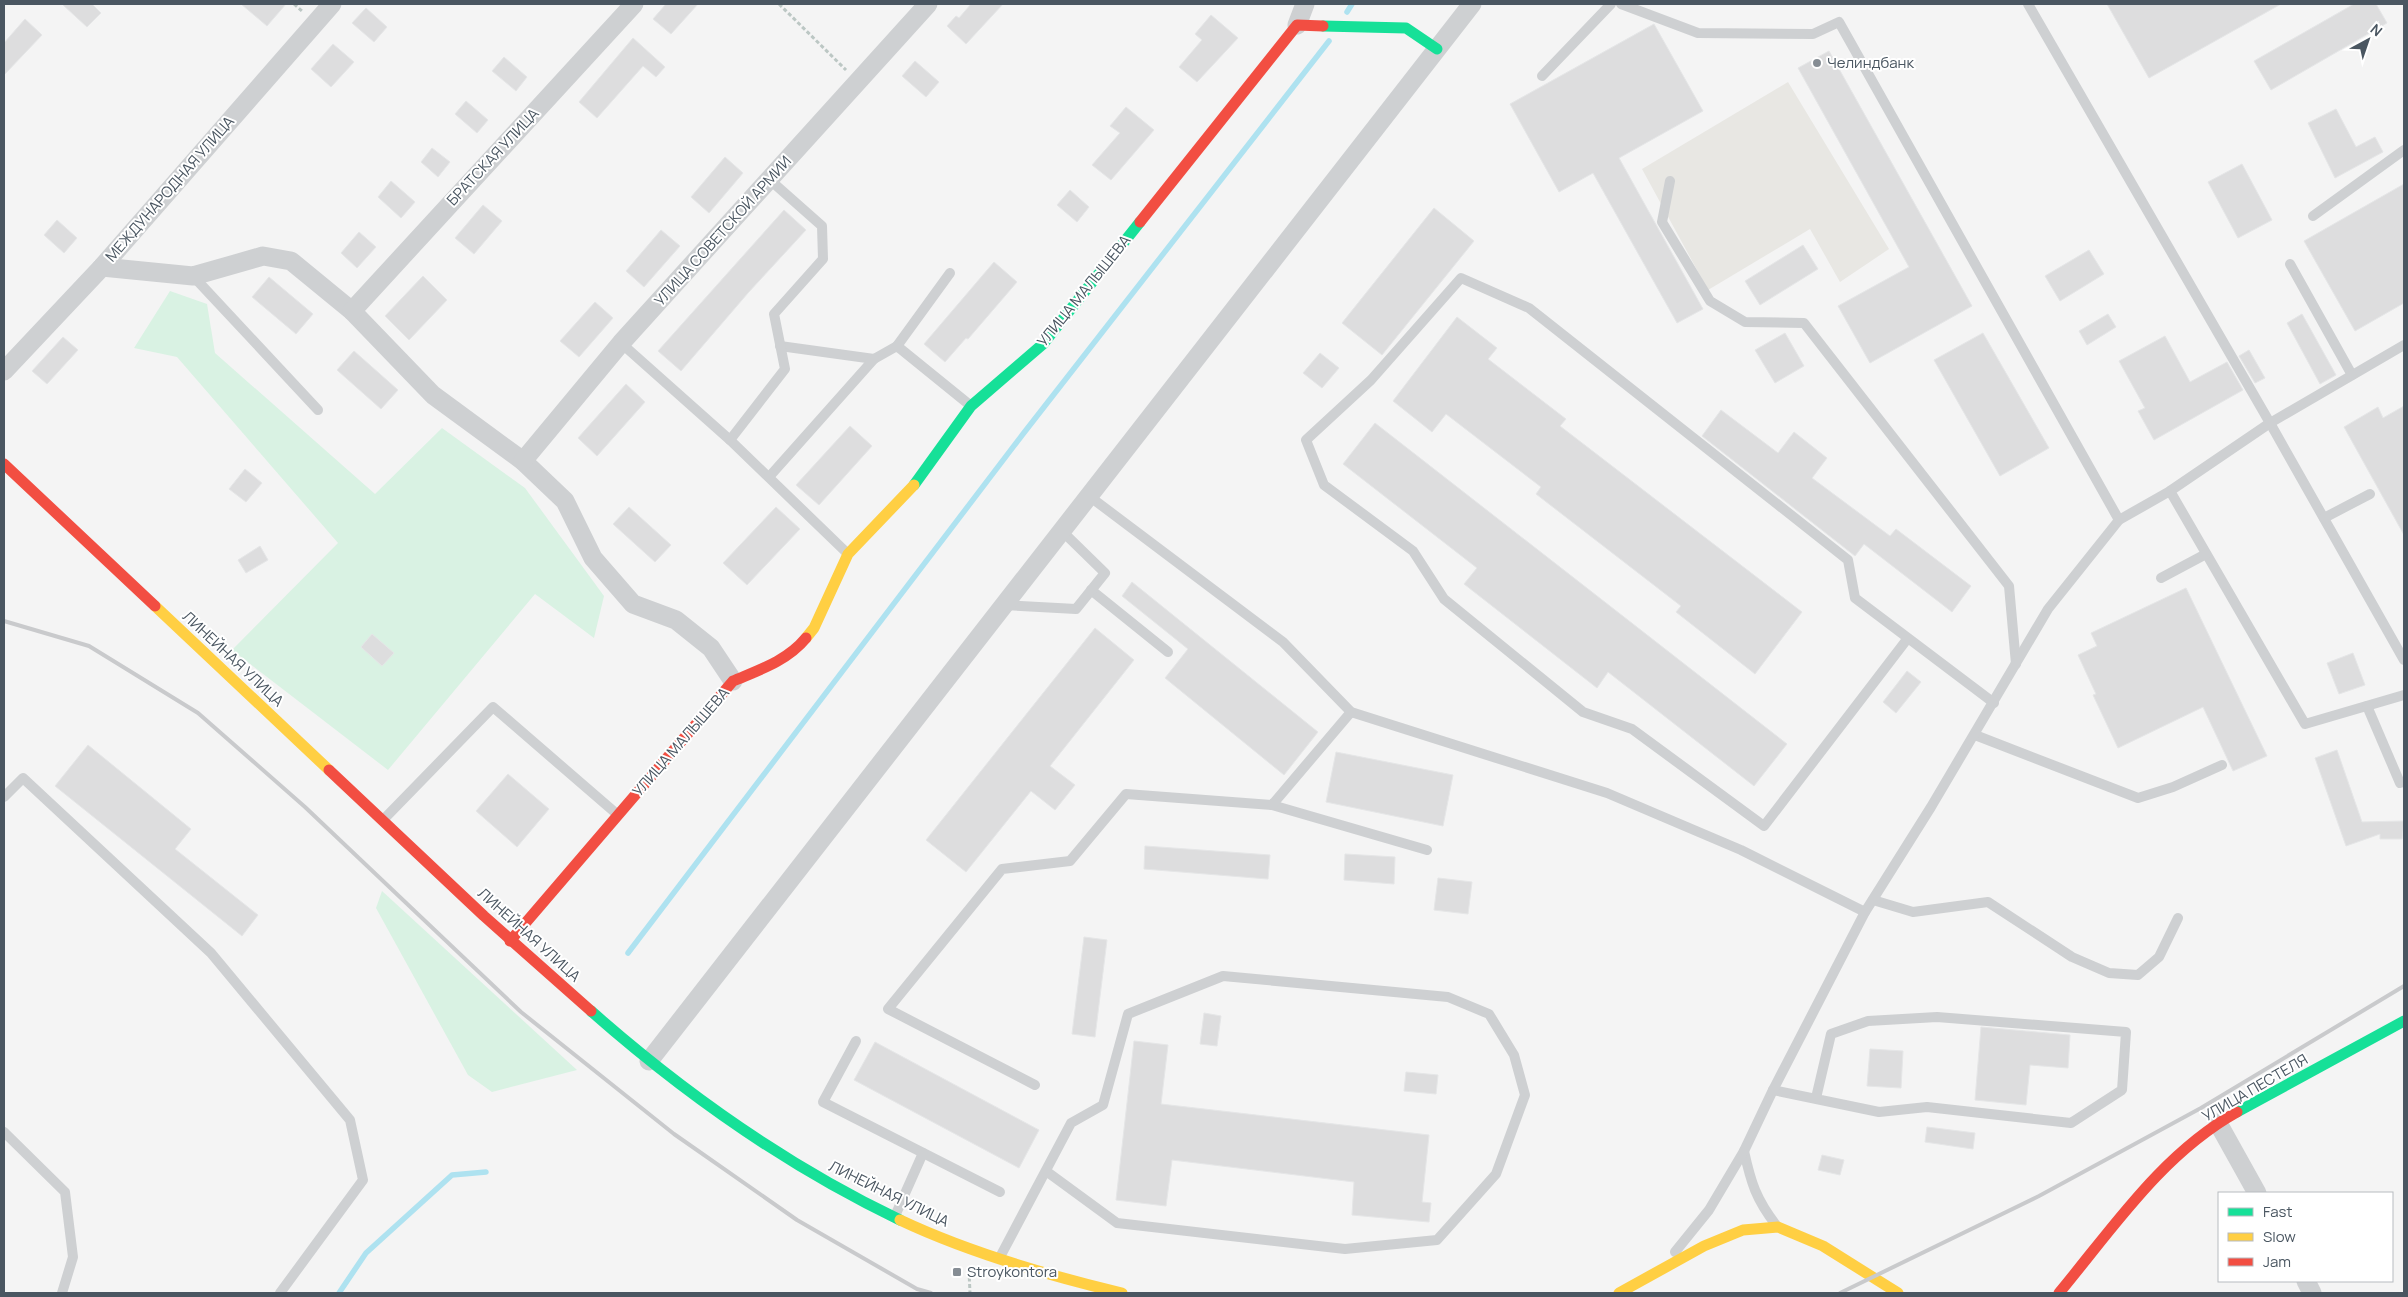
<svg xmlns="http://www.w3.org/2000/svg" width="2408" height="1297" viewBox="0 0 2408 1297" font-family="Manrope,sans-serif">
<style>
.commercial{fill:#e8e7e3}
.green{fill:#d9f2e3}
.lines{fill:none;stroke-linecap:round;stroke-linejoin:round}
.stream{stroke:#aee2f0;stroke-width:5.5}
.building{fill:#ddddde;stroke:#e5e6e7}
.path{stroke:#bcc7c4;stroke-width:3;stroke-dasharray:4 2.5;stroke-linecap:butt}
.lane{stroke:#ced0d2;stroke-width:10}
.street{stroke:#ced0d2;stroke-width:19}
.fast{stroke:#16e098;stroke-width:11}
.slow{stroke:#ffcf43;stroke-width:11}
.jam{stroke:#f24e42;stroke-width:11}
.rail{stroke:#c9cacc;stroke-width:4}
.poi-dot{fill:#868d94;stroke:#fff;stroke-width:2}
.labels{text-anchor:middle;stroke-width:4;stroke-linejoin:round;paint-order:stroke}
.poi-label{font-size:15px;fill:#4a5661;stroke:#fff;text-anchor:start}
.street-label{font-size:15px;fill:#4a5661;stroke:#fff}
</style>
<rect width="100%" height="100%" fill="#f4f4f4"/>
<path class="commercial" d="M1788,82L1889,249L1840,282L1810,229L1708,290L1642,169Z"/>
<g class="green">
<path d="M170,291L207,304L215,353L375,494L442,428L525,488L604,596L594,638L535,594L388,770L232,650L338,543L177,357L134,348Z"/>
<path d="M382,891L577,1070L492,1092L468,1075L376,908Z"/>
</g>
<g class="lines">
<g class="stream">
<path d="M1347,12L1352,4"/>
<path d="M628,953L1023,434L1329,41"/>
<path d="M339,1293L366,1253L452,1175L486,1172"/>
</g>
</g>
<g class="building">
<path d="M62,4H92L101,13L87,27Z"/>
<path d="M241,4H286L267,26Z"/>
<path d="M666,4H698L671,34L653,19Z"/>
<path d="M971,4H1003L966,44L947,26L956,16L959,18Z"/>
<path d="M2107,4H2281L2149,78Z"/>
<path d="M2354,4H2376L2387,23L2271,90L2254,61Z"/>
<path d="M366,8L387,27L374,42L352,23Z"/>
<path d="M1211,15L1238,38L1197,82L1179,67L1202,40L1195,34Z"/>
<path d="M25,19L42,35L4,75V43Z"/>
<path d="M1654,24L1703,111L1619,158L1703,309L1677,323L1593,173L1559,192L1510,104Z"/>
<path d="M633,38L665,67L656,77L643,66L597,118L579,102Z"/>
<path d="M333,44L354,62L331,87L311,69Z"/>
<path d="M1829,51L1972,306L1870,363L1838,306L1909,267L1798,68Z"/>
<path d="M504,57L527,77L516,91L492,71Z"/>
<path d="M915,61L939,82L926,97L902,76Z"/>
<path d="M466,101L488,120L477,133L455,114Z"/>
<path d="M1126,107L1154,130L1111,180L1092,165L1120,133L1110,126Z"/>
<path d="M2336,109L2356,147L2375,137L2383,152L2335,178L2308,123Z"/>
<path d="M432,148L450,162L438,177L421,162Z"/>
<path d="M725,157L743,173L709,213L691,197Z"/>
<path d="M2242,164L2272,220L2238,238L2208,182Z"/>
<path d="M391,181L415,202L401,218L378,197Z"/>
<path d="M2404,184V303L2355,331L2304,241Z"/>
<path d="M1070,190L1089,207L1077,222L1057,205Z"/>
<path d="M483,205L502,221L474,254L455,238Z"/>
<path d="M1434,208L1474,241L1382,355L1342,323Z"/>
<path d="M784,210L806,230L748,293L681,371L658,351Z"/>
<path d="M57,220L77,238L64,253L44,235Z"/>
<path d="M661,230L680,246L644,287L626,271Z"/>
<path d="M359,232L376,247L357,268L341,253Z"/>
<path d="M1803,245L1818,269L1760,305L1745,281Z"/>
<path d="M2089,250L2104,274L2060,301L2045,276Z"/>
<path d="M994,262L1017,282L968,339L966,338L945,362L924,344Z"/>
<path d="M423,276L447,300L409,340L385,316Z"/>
<path d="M269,277L313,314L296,334L252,297Z"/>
<path d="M595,302L613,318L579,357L560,341Z"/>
<path d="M2108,314L2116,327L2087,345L2079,331Z"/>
<path d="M2302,314L2336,375L2320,384L2287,323Z"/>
<path d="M1457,317L1497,348L1488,359L1566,419L1560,426L1802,612L1755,674L1676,612L1681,606L1536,494L1541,487L1446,414L1432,432L1393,401Z"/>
<path d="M1785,333L1804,366L1775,383L1755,350Z"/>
<path d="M1983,333L2049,448L2000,476L1934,360Z"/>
<path d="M2165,336L2190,382L2227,362L2243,390L2154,440L2138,411L2145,408L2119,361Z"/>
<path d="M63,337L78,350L47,384L32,371Z"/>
<path d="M2249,350L2265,378L2255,383L2239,356Z"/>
<path d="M354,351L398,390L381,409L337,370Z"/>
<path d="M1320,353L1339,368L1322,388L1303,373Z"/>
<path d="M626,384L645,402L597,456L578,438Z"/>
<path d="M2404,406V535L2344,427L2378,407L2383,418Z"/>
<path d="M1721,410L1778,453L1794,432L1827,458L1812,478L1890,536L1896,529L1971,586L1952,612L1864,544L1855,556L1702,436Z"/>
<path d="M1375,423L1787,744L1754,786L1608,672L1597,688L1464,584L1477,568L1343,464Z"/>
<path d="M850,426L872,446L819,505L796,485Z"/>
<path d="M245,469L262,483L246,502L229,489Z"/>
<path d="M629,507L671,545L655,562L613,524Z"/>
<path d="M776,507L800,529L747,585L723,563Z"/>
<path d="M260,546L268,560L246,573L238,560Z"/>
<path d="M1132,582L1318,732L1284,775L1165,678L1188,649L1122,596Z"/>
<path d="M2186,588L2267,756L2233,771L2203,707L2118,748L2093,695L2096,694L2078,655L2097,646L2091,633Z"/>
<path d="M1095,628L1134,660L1050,766L1075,785L1055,810L1031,791L966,872L926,840Z"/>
<path d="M372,634L394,653L382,666L361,647Z"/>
<path d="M2353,653L2365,685L2339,694L2327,663Z"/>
<path d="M1907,671L1921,682L1896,713L1883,702Z"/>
<path d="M88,745L191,829L175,849L258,915L242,936L55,786Z"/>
<path d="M2337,750L2362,822L2404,821L2402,839H2380V834L2346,846L2315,758Z"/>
<path d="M1336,752L1453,775L1443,826L1326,802Z"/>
<path d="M508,774L549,809L517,847L476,811Z"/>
<path d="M1145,846L1270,855L1268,879L1144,869Z"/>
<path d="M1345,854L1395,857L1394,884L1344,880Z"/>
<path d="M1438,878L1472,882L1468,914L1434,910Z"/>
<path d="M1084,937L1107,940L1095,1037L1072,1034Z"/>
<path d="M1204,1013L1221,1016L1217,1046L1200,1044Z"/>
<path d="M1981,1027L2070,1035L2068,1068L2030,1065L2026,1105L1975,1100Z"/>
<path d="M1134,1041L1168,1045L1161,1104L1429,1135L1422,1202L1431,1203L1429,1222L1352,1215L1354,1182L1172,1160L1166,1206L1116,1200Z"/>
<path d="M875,1042L1039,1130L1019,1168L854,1080Z"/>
<path d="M1870,1049L1903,1051L1901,1088L1867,1086Z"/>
<path d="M1406,1072L1438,1075L1436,1094L1404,1091Z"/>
<path d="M1927,1127L1975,1133L1973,1149L1925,1142Z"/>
<path d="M1822,1155L1844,1160L1840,1175L1818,1170Z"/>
</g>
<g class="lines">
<g class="path">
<path d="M294,4L303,12"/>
<path d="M779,4L846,70"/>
<path d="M969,1271L970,1293"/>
</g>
<g class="lane">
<path d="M1621,4L1698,33L1813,34L1839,22L2119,520"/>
<path d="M2028,4L2270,423L2404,660"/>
<path d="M1542,76L1611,4"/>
<path d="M1670,181L1662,222L1710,301L1745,322L1804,323L2009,586L2016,664"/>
<path d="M2313,216L2404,150"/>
<path d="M2290,264L2352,375"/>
<path d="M193,276L318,410"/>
<path d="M621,343L730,440L847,553"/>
<path d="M780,346L874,359L897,346L971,406"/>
<path d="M897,346L950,273"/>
<path d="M730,440L785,369L774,314L823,259L822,226L770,180"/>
<path d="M769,477L874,359"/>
<path d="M2170,491L2305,724L2404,695"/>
<path d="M1089,496L1283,642L1351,712L1607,793L1741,850L1865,912"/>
<path d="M2324,518L2370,494"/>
<path d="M2161,578L2206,554"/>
<path d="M1091,590L1168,652"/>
<path d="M1004,605L1076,609L1105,573L1062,531"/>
<path d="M1908,638L1764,826L1632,729L1583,712L1444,599L1413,551L1324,485L1306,440L1371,380L1461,278L1529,308L1848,560L1855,598L1994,703"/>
<path d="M2367,706L2400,783L2404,782"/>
<path d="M1975,735L2138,798L2173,787L2222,765"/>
<path d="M4,797L23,778L211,953L350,1120L363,1180L280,1293"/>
<path d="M1272,805L1427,850"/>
<path d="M383,820L493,707L618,815"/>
<path d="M1873,900L1913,912L1988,902L2072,957L2109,973L2138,975L2159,957L2178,918"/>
<path d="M856,1041L823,1102L1000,1192"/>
<path d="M1035,1085L888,1009L1002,869L1070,861L1126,794L1272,805L1351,712"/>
<path d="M1773,1090L1879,1112L1927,1107L2071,1123L2122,1090L2126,1032L1937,1017L1868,1021L1831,1034L1816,1098"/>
<path d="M4,1132L65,1192L73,1257L62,1293"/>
<path d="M1744,1151C1751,1183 1756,1199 1776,1225"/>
<path d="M895,1216L923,1153"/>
<path d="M1675,1252L1709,1210L1744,1151L1773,1090L1865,912L1931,807L2048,609L2119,520L2170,491L2270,423L2404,345"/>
<path d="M1000,1257L1071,1123L1103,1105L1128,1014L1223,976L1448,997L1489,1014L1514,1055L1525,1095L1496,1174L1437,1240L1345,1249L1117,1223L1046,1171"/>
</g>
<g class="street">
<path d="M1297,25L1305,4"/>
<path d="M102,267L193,276L263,256L291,261L352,311L433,395L523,461L565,501L593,558L633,604L676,620L711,648L733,681"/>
<path d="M352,311L634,4"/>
<path d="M4,371L102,267L332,4"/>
<path d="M523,461L621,343L928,4"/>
<path d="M649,1061L1472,4"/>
<path d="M2218,1123L2257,1193"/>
<path d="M2306,1281L2312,1293"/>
</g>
<g class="fast">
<path d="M1323,26L1406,28L1437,49"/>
<path d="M914,485L971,406L1043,344L1140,222"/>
<path d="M591,1011C684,1093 787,1166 900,1220"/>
<path d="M2237,1112L2404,1021"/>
</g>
<g class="slow">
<path d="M155,606L329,770"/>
<path d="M806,638L814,628L848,554L914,485"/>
<path d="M900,1220C970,1253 1046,1275 1122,1293"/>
<path d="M1619,1293L1704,1246L1743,1230L1778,1227L1823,1246L1898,1293"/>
</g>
<g class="jam">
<path d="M1140,222L1297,25L1323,26"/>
<path d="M4,464L155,606"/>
<path d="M329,770L484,916L591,1011"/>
<path d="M510,941L733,681C759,670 787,661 806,638"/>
<path d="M2059,1293C2113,1228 2162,1154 2237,1112"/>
</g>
<g class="rail">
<path d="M4,621L89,646L198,713L305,807L521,1012L674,1134L797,1220L917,1289L931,1293"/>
<path d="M1840,1293L2039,1196L2201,1108L2404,986"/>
</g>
</g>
<g class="poi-dot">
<circle cx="1817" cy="63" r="5"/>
<rect x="952" y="1267" width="10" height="10" rx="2.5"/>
</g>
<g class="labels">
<g class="poi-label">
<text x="1827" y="68">Челиндбанк</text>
<text x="967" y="1277">Stroykontora</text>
</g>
<g class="street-label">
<text transform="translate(493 157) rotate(-47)" y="5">БРАТСКАЯ УЛИЦА</text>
<text transform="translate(170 189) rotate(-49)" y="5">МЕЖДУНАРОДНАЯ УЛИЦА</text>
<text transform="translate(723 231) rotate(-48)" y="5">УЛИЦА СОВЕТСКОЙ АРМИИ</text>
<text transform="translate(1084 291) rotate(-51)" y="5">УЛИЦА МАЛЫШЕВА</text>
<text transform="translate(233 659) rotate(43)" y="5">ЛИНЕЙНАЯ УЛИЦА</text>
<text transform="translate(681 742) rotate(-49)" y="5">УЛИЦА МАЛЫШЕВА</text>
<text transform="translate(529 935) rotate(42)" y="5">ЛИНЕЙНАЯ УЛИЦА</text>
<text transform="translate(2255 1088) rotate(-30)" y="5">УЛИЦА ПЕСТЕЛЯ</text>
<text transform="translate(889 1194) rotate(26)" y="5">ЛИНЕЙНАЯ УЛИЦА</text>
</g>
</g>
<rect width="2408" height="1297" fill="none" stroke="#4a5661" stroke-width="10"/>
<rect x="2218" y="1192" width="175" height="90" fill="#ffffff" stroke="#b7bbc0"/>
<rect x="2228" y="1208" width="25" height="8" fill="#16e098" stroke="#b7bbc0"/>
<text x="2263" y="1217" font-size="15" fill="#4a5661">Fast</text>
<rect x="2228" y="1233" width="25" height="8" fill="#ffcf43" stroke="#b7bbc0"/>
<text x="2263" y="1242" font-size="15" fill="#4a5661">Slow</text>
<rect x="2228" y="1258" width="25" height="8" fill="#f24e42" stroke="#b7bbc0"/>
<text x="2263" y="1267" font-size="15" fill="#4a5661">Jam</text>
<g transform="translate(2368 40) rotate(40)" stroke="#ffffff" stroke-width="4" paint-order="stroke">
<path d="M0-4L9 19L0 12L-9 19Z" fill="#4a5661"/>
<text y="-8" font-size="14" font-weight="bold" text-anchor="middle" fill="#4a5661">N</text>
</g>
</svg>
